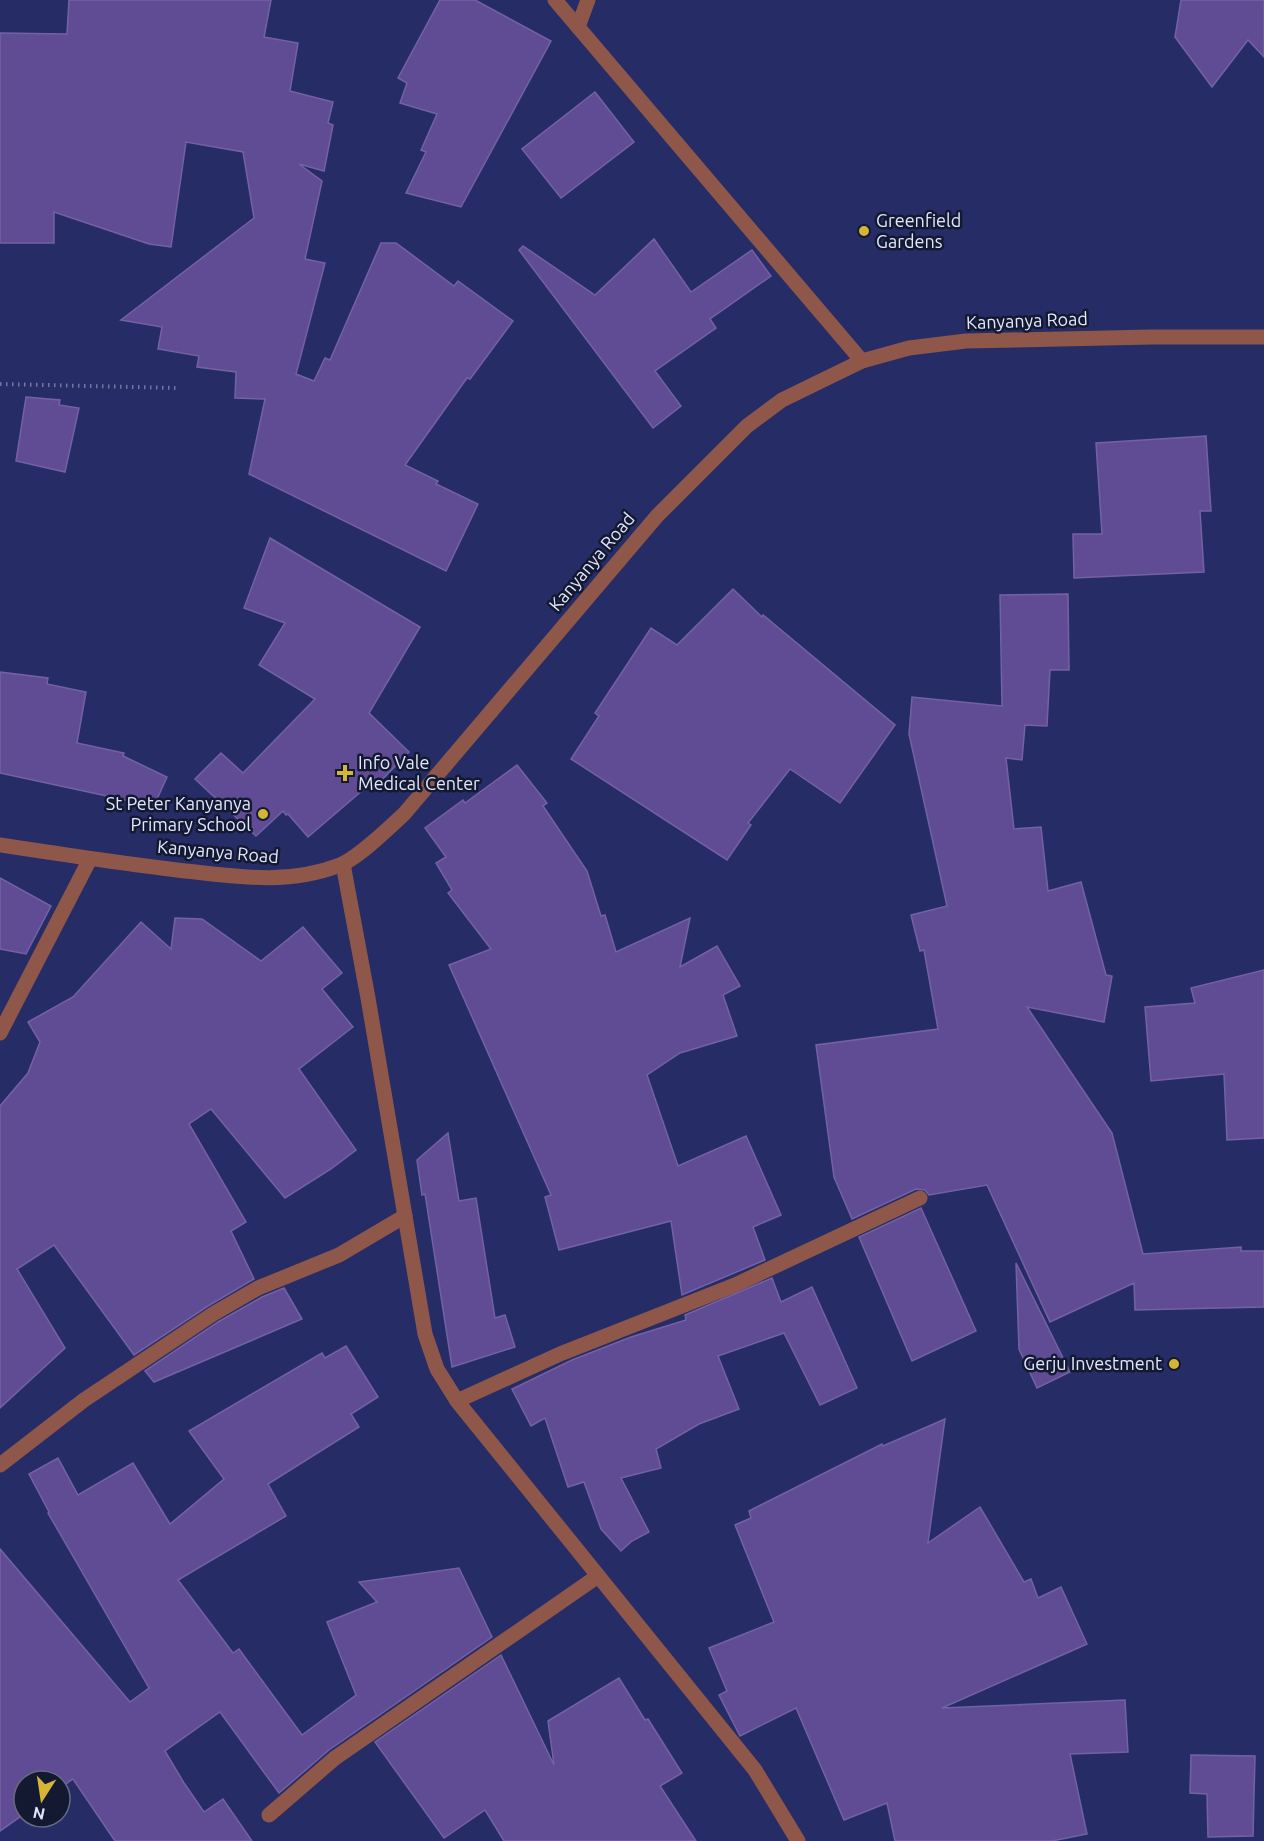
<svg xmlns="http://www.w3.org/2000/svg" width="1264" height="1841" viewBox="0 0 1264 1841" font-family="Ubuntu,sans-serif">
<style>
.building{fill:#604c94;stroke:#7362a3;stroke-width:1.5}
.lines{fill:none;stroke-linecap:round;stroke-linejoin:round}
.path{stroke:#7278a3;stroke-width:4;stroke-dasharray:1.5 4.5;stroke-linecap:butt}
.lane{stroke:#8f5749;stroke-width:15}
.street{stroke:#8f5749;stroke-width:15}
.poi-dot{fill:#d5b535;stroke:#141932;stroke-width:2}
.labels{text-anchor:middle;stroke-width:5;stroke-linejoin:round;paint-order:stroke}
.poi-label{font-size:18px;fill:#e2e7fd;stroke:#141932;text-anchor:start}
.street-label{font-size:18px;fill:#e2e7fd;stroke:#141932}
</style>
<rect width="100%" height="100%" fill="#262c66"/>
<g class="building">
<path d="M69,0H271L264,37L298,43L290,91L333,102L328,123L333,125L324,171L299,164L322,181L305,259L325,263L296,374L314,381L325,358L330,360L381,243H396L454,286L458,281L513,321L470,379L467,378L405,465L438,481L436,484L478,504L446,571L249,474L265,399L235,398L236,372L197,367L199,356L158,349L162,327L121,320L254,218L243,152L186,142L171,247L149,244L54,212V243H0V33L67,34Z"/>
<path d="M440,0H475L551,41L461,207L406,193L426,152L421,150L437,114L400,103L407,83L398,78Z"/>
<path d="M1181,0H1264V57L1248,40L1212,87L1175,37Z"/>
<path d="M595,92L634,142L561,198L522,149Z"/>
<path d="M654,239L691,292L752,250L771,276L710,319L716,328L655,371L681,406L653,428L519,250L523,246L595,295Z"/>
<path d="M26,397L60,400L59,405L79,408L65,472L16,461Z"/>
<path d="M1206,436L1211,511H1200L1204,572L1074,578L1073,534H1102L1096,443Z"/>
<path d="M270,538L420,627L369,713L409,752L375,787L371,783L308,837L288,814L286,815L283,811L256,836L195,779L221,753L243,773L315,699L259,665L285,623L244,608Z"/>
<path d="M733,589L762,617L763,615L895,725L840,803L790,769L748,823L751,825L727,860L571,759L599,716L595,713L651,628L677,645Z"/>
<path d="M1068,594L1069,670H1050L1047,726L1025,725L1022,760L1006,758L1014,829L1041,827L1048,891L1081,882L1106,975L1112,976L1104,1022L1027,1007L1112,1133L1143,1254L1241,1247V1251H1264V1307L1135,1310L1134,1283L1050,1322L987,1185L929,1195L925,1190L916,1189L852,1219L834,1177L816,1045L938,1029L924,950L920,951L911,915L947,906L909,734L912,697L1002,706L1000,595Z"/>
<path d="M0,672L48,678L47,684L86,692L77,743L124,753L123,756L167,777L152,810L130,801L0,773Z"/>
<path d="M517,765L547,803L543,806L587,871L601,916L605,915L616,952L690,918L680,967L717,946L740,986L723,995L737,1036L680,1053L647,1075L678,1166L746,1136L781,1215L753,1227L765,1260L682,1295L671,1221L559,1250L545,1197L551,1195L449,965L491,949L448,893L452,890L436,863L446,857L425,828L463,800L465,803Z"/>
<path d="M0,878L51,906L26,954L0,949Z"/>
<path d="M175,918L202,919L261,961L303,927L342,973L322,989L353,1027L299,1069L356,1150L331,1169L285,1198L211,1109L189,1124L246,1222L231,1231L254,1279L208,1306L134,1355L54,1245L17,1269L65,1348L0,1408V1106L28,1073L40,1042L28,1022L73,997L141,922L171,949Z"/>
<path d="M1264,970V1138L1227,1140L1224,1074L1151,1081L1145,1007L1195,1003L1191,988Z"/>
<path d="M448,1133L459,1201L476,1198L495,1318L505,1315L515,1347L452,1367L425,1194L422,1195L417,1160Z"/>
<path d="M921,1208L976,1331L912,1361L859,1237Z"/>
<path d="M1016,1263L1070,1372L1037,1388L1019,1349Z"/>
<path d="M772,1278L781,1302L812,1287L857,1388L820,1405L784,1333L718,1356L739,1409L699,1424L656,1449L661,1468L621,1478L649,1532L632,1541L621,1551L601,1529L584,1482L568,1487L545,1418L531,1426L512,1389L572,1360L631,1337L686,1320L685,1315Z"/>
<path d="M284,1288L302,1319L154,1382L145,1371L218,1322L262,1297Z"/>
<path d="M346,1346L378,1397L351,1414L359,1427L268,1484L286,1516L178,1580L233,1653L239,1649L302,1735L356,1695L327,1622L377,1602L359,1582L459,1568L492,1637L329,1750L279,1793L220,1712L165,1751L184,1783L204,1812L223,1799L252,1841H115L73,1779L60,1788V1781H24V1814L0,1831V1549L130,1702L149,1688L48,1513L49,1512L29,1474L58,1458L78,1495L133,1463L170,1524L224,1479L189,1431L322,1353L325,1358Z"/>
<path d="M945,1419L928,1543L980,1507L1024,1582L1031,1579L1038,1598L1061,1587L1087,1644L942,1708L1125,1700L1128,1752L1070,1754L1087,1834L1052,1841H895L887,1803L844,1820L796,1708L740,1736L719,1695L727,1691L709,1648L774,1622L735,1525L751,1518L749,1511L882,1444L883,1446Z"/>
<path d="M501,1655L554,1765L548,1721L619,1678L645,1720L648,1719L682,1773L660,1786L696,1841H504L485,1810L444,1838L375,1742Z"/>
<path d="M1191,1755L1255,1756L1253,1836L1208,1837L1207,1794L1190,1793Z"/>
</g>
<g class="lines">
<path class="path" d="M0,384L177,388"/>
<g class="lane">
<path d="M0,1033L90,859"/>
<path d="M269,1815L335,1758L598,1576"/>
</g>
<g class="street">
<path d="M555,0L862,361"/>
<path d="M578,27L588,0"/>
<path d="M0,845C59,854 118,863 177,870C233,876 286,886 340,865C358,858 389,828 404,814L657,516L747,426L782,400L862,361L909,348L966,341L1151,337H1264"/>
<path d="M343,864L368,998L425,1334L437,1369L457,1401L755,1770L798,1841"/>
<path d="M457,1401L560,1354L735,1285L920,1198"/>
<path d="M0,1465L84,1400L213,1314L258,1288L339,1255L405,1216"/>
</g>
</g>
<g class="poi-dot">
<circle cx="864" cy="231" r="6"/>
<path d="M342 764h6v6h6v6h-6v6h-6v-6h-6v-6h6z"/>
<circle cx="263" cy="814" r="6"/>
<circle cx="1174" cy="1364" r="6"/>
</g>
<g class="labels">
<g class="poi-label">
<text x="876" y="227">Greenfield<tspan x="876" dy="21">Gardens</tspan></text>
<text x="358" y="769">Info Vale<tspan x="358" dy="21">Medical Center</tspan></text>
<text x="251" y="810" text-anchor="end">St Peter Kanyanya<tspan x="251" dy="21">Primary School</tspan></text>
<text x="1162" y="1370" text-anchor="end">Gerju Investment</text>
</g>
<g class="street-label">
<text transform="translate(1027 321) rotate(-2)" y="6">Kanyanya Road</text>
<text transform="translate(592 562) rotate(-50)" y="6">Kanyanya Road</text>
<text transform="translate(218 852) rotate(5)" y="6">Kanyanya Road</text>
</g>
</g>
<g transform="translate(42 1799) rotate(192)"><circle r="28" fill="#141932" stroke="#666b83" stroke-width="1.5"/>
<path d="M0-4.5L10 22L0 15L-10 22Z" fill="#d5b535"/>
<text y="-9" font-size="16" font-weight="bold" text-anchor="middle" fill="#e2e7fd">N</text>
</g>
</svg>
